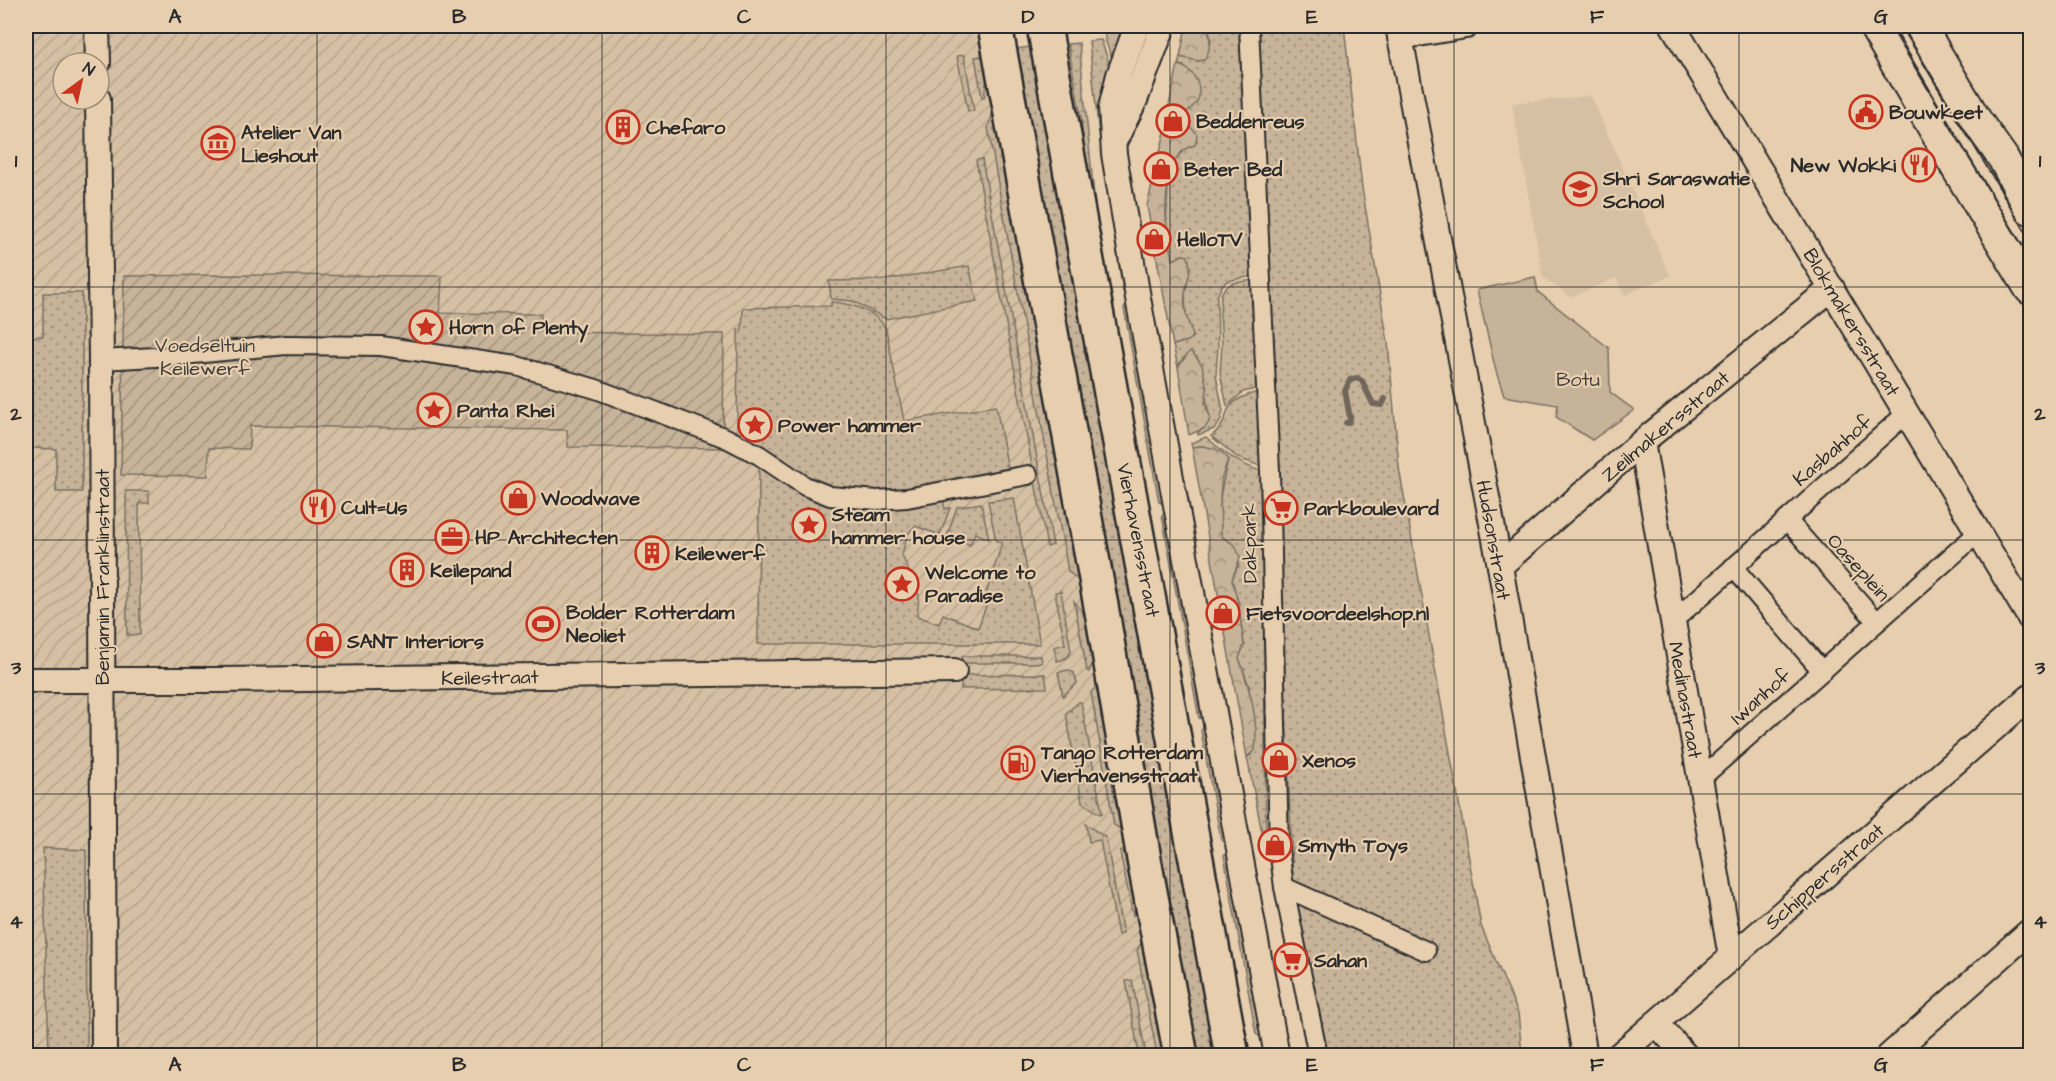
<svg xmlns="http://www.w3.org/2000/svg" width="2056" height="1081" viewBox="0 0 2056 1081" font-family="'Architects Daughter',sans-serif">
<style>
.built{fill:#d6c0a3}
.industrial{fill:url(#industrial-furrows);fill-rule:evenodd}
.grass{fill:url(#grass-dots);stroke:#796f62;stroke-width:1.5}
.forest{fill:url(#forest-crowns);stroke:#796f62;stroke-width:1.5}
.park{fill:#c7b399;stroke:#796f62;stroke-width:1.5}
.garden{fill:url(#garden-furrows);stroke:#796f62;stroke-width:1.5}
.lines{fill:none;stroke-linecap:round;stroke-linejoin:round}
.stream{stroke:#6f665a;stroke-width:6}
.pedestrian-casing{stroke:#2b2b2b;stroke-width:22}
.minor-casing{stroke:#2b2b2b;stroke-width:28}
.tertiary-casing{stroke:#2b2b2b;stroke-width:34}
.secondary-casing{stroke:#2b2b2b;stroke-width:38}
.pedestrian{stroke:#e6ceae;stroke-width:18}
.minor{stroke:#e6ceae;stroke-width:24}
.tertiary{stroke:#e6ceae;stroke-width:30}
.secondary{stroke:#e6ceae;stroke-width:33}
.tram{stroke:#2b2b2b;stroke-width:1.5}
.grid{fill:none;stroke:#2b2b2b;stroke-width:1.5;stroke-opacity:0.55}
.labels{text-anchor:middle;stroke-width:4.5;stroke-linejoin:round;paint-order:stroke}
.poi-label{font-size:20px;font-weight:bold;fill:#2b2b2b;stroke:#e6ceae;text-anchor:start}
.street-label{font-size:20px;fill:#2b2b2b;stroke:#e6ceae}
.park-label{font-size:20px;fill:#423f3c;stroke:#e6ceae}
.neatline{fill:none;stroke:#2b2b2b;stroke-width:2}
.grid-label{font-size:20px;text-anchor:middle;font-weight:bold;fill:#2b2b2b}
</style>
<defs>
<pattern id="industrial-furrows" width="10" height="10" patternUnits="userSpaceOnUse" patternTransform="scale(1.5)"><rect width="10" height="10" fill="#d6c0a3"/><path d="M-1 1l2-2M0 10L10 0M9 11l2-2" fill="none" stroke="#b8a58c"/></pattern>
<pattern id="grass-dots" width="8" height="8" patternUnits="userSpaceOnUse" patternTransform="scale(1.5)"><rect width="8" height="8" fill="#c7b399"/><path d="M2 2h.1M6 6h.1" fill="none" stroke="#a2927d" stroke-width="1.8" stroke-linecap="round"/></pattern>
<pattern id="forest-crowns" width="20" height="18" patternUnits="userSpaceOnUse" patternTransform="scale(1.5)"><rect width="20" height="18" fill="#c7b399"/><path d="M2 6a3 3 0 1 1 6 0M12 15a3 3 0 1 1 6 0" fill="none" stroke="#a2927d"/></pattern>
<pattern id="garden-furrows" width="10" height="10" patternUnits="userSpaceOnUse" patternTransform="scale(1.5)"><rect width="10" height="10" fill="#c7b399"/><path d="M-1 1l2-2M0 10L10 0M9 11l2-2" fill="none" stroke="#a2927d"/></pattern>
</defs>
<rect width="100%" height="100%" fill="#e6ceae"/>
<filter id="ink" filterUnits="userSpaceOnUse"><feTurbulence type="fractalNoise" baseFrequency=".0167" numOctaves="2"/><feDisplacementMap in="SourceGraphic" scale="12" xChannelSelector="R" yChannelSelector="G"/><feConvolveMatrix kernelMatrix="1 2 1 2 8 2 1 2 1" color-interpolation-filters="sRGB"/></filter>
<g filter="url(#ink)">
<path class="built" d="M1591,96L1670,276L1624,295L1616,278L1571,297L1543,277L1512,103Z"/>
<path class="industrial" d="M26,26H988L1167,1055H26ZM63,63H99V99H63Z"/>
<g class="grass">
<path d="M1104,26H1127L1115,67L1105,39Z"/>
<path d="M1208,26H1240L1253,276L1227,281L1222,286L1217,296L1218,346L1216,375L1223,411L1220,422L1214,429L1198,435V432L1205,428L1210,417C1203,397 1209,377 1197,358H1183L1178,367L1173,345L1188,341L1193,336L1186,315L1185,295L1187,285L1183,255L1173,261L1166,226L1168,184L1171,168L1179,153L1190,146V127L1165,132L1168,110L1179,114L1184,66L1178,65L1180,57L1198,61L1204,60L1211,41Z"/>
<path d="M1258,26H1344L1362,188L1388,342L1399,468L1481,926L1518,1013L1522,1055H1324L1293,885Z"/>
<path d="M1101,40L1113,74L1126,290L1123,291L1098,126L1089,41Z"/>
<path d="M1079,43L1096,216L1249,1055H1243L1090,217L1081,118L1068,44Z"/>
<path d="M1030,47L1072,277L1079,304L1222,1055H1193L1010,50Z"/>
<path d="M964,55L974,111H968L957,56Z"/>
<path d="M990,55L984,98H982L975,57Z"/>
<path d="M997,100L1086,587L1068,571L988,128Z"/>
<path d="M982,159L1053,545L1047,547L976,160Z"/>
<path d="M969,266L977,301L886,319L853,301L831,299L829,281L885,280Z"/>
<path d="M1254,280L1259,388L1243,392L1227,406L1220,373L1222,344L1220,314L1221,294L1224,289L1232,283Z"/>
<path d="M43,293H82V492H56V449L32,448V337L43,336Z"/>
<path d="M831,302C850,303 877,311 886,329L904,421L996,406L1008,469L999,473L997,471L942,482L922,491H832L737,438L738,330H742L743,308L831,306Z"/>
<path d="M1127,305L1130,306L1165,503L1163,504L1159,502L1124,308Z"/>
<path d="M1259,392L1263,467L1238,458L1211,436C1221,429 1224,423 1227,412C1231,400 1248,394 1259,392Z"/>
<path d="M1206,437C1227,455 1237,463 1263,472L1266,852L1247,757L1251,755L1249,686L1239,658L1244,645L1238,602L1232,580L1239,563C1234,554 1224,544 1221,534C1215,509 1223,483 1228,459L1203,446L1192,447L1191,443Z"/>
<path d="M759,462L792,485L943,498L945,509L950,508L940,535L915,526L907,535L902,555L919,596L917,616L939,624L943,614L978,628L990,595L986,594L1002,543L996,541L988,501L1014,498L1040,644H758Z"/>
<path d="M126,491H149V503H139L140,635H127Z"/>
<path d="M981,503L989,539L975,533L970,545L947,536L957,507Z"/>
<path d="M1165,513L1204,718L1202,719L1199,718L1162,515Z"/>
<path d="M1061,591L1071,651L1067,658L1057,661L1054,647L1065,644L1055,592Z"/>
<path d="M1074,601C1091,619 1101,648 1089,672L1087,671Z"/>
<path d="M962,656H1041L1042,663H962Z"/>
<path d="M1068,670L1074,673L1077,683L1063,696L1058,672Z"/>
<path d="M1045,674L1047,688L961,689L962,675Z"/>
<path d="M1102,682L1130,835L1114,825L1091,692Z"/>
<path d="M1079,702H1081L1102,813L1100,814L1082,802L1066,713Z"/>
<path d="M1203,728L1205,729L1227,841L1225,842L1221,840L1201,731Z"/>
<path d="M1086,824L1106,838L1123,934L1118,935L1100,840L1089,842Z"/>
<path d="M43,848L86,850L87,1055H49Z"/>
<path d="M1122,851L1131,859L1140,887L1133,916L1120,852Z"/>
<path d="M1228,852L1262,1035L1259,1036L1256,1034L1224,855Z"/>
<path d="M1148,933L1172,1055H1157L1137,950Z"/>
<path d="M1132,980L1146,1055H1139L1126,981Z"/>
</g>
<g class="forest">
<path d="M1186,26H1208C1210,38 1212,49 1204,60L1198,61L1180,57Z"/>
<path d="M1178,65C1192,68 1203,85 1198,100C1195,106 1189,110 1184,114L1168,110Z"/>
<path d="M1190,127C1198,133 1198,136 1195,145C1166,150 1164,205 1167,228C1168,239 1172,249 1173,260L1183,255L1188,256C1193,277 1187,275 1185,294C1183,309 1188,322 1193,336L1188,341L1173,345L1147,206L1165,132Z"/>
<path d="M1189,352H1192L1202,365L1207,389L1205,404L1210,417L1209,422L1205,428L1189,435L1178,367Z"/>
<path d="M1203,446C1213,448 1222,450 1228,459L1222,477L1220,495L1221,536L1235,545L1240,557L1232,580L1238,602L1244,645L1239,658C1249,687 1259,719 1255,750L1247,757L1192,447Z"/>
</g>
<path class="park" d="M1535,277L1538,292L1609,348L1610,392L1634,410L1592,440L1556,417L1558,405L1504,396L1496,371L1477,290Z"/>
<path class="garden" d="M228,275L442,276L440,313L541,314V332L724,334L723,448L568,447L567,430L250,426L249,449L209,448L208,476L121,475L124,276Z"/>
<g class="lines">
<path class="stream" d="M1346,423L1349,422L1350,418L1345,391L1350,380L1357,378L1362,381L1373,404L1382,405L1385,399"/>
<defs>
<g id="pedestrian">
<path d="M1249,26L1270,471L1279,849L1284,887L1318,1056"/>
<path d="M101,360L173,356L286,345L381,346L517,366L596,389L726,438L759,455L805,486L830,496L877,500L907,498L1028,475"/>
<path d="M1787,520L1907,413"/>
<path d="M1673,621L1787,520L1877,622L1822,671L1733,567"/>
<path d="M1877,622L1979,532"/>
<path d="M1700,779L1822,671"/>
<path d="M1284,887L1426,951"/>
</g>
<g id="minor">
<path d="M97,26L98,63"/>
<path d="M1137,26L1119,75L1111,108L1114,154L1138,298L1277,1056"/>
<path d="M1398,26L1500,566L1585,1056"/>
<path d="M1673,26L2030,618"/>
<path d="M1400,37L1466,26"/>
<path d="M98,99L101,360L104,1056"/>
<path d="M1114,142L1135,100L1163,26"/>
<path d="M1642,442L1731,957"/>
<path d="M1500,566L1642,442L1832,288"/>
<path d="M26,680H217L954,671"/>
<path d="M1656,1023L1686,1056"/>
<path d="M1618,1056L2030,697"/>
<path d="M1889,1056L2030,931"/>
</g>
<g id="tertiary">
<path d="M1874,26L1956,167L2030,289"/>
<path d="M1920,26L1976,120L2003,158L2030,209"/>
</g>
<g id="secondary">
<path d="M995,26L1103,617L1145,865L1181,1056"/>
<path d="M1044,26L1232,1056"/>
</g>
</defs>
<use href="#pedestrian" class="pedestrian-casing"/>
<use href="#minor" class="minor-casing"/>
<use href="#tertiary" class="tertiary-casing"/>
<use href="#secondary" class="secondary-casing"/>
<use href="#pedestrian" class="pedestrian"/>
<use href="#minor" class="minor"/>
<use href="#tertiary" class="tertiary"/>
<use href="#secondary" class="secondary"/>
<g class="tram">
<path d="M1890,26L2030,258"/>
<path d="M1902,26L2030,239"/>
</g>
</g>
</g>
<path class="grid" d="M317,26V1056M602,26V1056M886,26V1056M1170,26V1056M1454,26V1056M1739,26V1056M26,287H2030M26,540H2030M26,794H2030"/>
<defs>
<symbol id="civic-ring" viewBox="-11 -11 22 22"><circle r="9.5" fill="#e6ceae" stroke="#c8321e" stroke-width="1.5"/><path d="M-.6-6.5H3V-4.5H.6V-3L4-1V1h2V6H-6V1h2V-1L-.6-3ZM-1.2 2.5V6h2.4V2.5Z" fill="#c8321e"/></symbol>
<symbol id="shop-ring" viewBox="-11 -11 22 22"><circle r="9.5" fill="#e6ceae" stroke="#c8321e" stroke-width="1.5"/><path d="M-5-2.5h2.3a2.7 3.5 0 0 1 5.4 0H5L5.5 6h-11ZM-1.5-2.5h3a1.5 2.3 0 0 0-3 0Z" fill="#c8321e"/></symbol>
<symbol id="building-ring" viewBox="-11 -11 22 22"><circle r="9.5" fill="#e6ceae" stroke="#c8321e" stroke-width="1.5"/><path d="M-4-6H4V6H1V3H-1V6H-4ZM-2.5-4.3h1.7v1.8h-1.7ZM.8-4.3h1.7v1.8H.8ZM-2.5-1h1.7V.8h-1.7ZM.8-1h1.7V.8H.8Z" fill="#c8321e"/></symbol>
<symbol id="museum-ring" viewBox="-11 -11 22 22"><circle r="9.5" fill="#e6ceae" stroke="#c8321e" stroke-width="1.5"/><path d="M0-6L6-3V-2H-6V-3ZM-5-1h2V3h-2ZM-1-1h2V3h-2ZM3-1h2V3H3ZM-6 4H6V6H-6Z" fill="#c8321e"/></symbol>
<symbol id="restaurant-ring" viewBox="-11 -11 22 22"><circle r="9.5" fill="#e6ceae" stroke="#c8321e" stroke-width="1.5"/><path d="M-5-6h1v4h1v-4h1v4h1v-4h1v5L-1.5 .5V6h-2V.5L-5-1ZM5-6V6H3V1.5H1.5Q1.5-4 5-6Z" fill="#c8321e"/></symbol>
<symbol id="school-ring" viewBox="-11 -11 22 22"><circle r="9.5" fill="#e6ceae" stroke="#c8321e" stroke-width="1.5"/><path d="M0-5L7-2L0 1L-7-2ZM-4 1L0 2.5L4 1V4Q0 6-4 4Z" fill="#c8321e"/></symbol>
<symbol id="sight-ring" viewBox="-11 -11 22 22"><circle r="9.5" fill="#e6ceae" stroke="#c8321e" stroke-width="1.5"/><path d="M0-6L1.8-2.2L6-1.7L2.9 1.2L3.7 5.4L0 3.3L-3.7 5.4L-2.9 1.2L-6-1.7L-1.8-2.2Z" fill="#c8321e"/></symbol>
<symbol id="supermarket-ring" viewBox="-11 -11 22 22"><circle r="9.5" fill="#e6ceae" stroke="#c8321e" stroke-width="1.5"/><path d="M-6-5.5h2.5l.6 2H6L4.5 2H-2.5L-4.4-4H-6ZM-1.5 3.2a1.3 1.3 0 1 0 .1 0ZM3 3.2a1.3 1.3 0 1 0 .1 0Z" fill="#c8321e"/></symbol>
<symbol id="office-ring" viewBox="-11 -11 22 22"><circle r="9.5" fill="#e6ceae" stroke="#c8321e" stroke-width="1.5"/><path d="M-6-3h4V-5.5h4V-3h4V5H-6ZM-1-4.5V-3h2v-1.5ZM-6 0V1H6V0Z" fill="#c8321e"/></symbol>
<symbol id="stadium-ring" viewBox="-11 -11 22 22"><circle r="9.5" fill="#e6ceae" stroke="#c8321e" stroke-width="1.5"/><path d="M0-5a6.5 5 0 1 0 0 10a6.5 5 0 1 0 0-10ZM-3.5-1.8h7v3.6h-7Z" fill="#c8321e"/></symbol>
<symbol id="fuel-ring" viewBox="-11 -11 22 22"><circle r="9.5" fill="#e6ceae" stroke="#c8321e" stroke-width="1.5"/><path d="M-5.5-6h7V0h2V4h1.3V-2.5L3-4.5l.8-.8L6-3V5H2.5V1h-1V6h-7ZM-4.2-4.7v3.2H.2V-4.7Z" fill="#c8321e"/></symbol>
</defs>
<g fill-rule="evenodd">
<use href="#civic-ring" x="1847" y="93" width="38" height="38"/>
<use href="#shop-ring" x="1154" y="102" width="38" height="38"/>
<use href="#building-ring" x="604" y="108" width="38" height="38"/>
<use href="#museum-ring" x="199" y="124" width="38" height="38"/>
<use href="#restaurant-ring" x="1900" y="146" width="38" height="38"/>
<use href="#shop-ring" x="1142" y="150" width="38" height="38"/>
<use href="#school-ring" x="1561" y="170" width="38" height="38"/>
<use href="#shop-ring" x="1135" y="220" width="38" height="38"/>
<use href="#sight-ring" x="407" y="308" width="38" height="38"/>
<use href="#sight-ring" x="415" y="391" width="38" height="38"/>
<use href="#sight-ring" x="736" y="406" width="38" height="38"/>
<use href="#shop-ring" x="499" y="479" width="38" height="38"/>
<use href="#restaurant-ring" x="299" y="488" width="38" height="38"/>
<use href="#supermarket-ring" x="1262" y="489" width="38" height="38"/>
<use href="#sight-ring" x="790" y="506" width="38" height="38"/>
<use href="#office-ring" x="433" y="518" width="38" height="38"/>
<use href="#building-ring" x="633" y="534" width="38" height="38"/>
<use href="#building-ring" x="388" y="551" width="38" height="38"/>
<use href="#sight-ring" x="883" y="565" width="38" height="38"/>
<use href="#shop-ring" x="1204" y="594" width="38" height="38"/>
<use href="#stadium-ring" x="524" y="605" width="38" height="38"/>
<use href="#shop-ring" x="305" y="622" width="38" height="38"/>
<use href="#shop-ring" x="1260" y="741" width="38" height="38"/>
<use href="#fuel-ring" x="999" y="744" width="38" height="38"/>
<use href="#shop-ring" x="1256" y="826" width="38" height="38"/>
<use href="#supermarket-ring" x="1272" y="941" width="38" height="38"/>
</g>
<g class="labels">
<g class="poi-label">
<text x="1889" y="119">Bouwkeet</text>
<text x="1196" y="128">Beddenreus</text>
<text x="646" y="134">Chefaro</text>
<text x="241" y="139">Atelier Van<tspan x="241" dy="23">Lieshout</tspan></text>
<text x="1896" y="172" text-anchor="end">New Wokki</text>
<text x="1184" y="176">Beter Bed</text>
<text x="1603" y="185">Shri Saraswatie<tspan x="1603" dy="23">School</tspan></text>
<text x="1177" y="246">HelloTV</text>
<text x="449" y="334">Horn of Plenty</text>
<text x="457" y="417">Panta Rhei</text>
<text x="778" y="432">Power hammer</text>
<text x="541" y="505">Woodwave</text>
<text x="341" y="514">Cult=Us</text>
<text x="1304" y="515">Parkboulevard</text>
<text x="832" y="521">Steam<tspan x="832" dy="23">hammer house</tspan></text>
<text x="475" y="544">HP Architecten</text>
<text x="675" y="560">Keilewerf</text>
<text x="430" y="577">Keilepand</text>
<text x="925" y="579">Welcome to<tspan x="925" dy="23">Paradise</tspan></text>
<text x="566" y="619">Bolder Rotterdam<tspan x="566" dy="23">Neoliet</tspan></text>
<text x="1246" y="620">Fietsvoordeelshop.nl</text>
<text x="347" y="648">SANT Interiors</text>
<text x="1041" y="759">Tango Rotterdam<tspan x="1041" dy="23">Vierhavensstraat</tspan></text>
<text x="1302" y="767">Xenos</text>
<text x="1298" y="852">Smyth Toys</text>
<text x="1314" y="967">Sahan</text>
</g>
<g class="street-label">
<text transform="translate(1852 322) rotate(59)" y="7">Blokmakersstraat</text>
<text transform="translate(1665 426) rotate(-40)" y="7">Zeilmakersstraat</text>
<text transform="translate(1832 450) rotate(-41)" y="7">Kasbahhof</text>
<text transform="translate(1139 540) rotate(79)" y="7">Vierhavensstraat</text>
<text transform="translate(1494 540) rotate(80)" y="7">Hudsonstraat</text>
<text transform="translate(1249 543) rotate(-91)" y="7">Dakpark</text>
<text transform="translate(1859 567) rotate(48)" y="7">Oaseplein</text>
<text transform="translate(102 577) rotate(-90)" y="7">Benjamin Franklinstraat</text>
<text transform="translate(490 677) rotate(-1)" y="7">Keilestraat</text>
<text transform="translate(1760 696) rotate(-42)" y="7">Iwanhof</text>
<text transform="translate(1686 700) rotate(80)" y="7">Medinastraat</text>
<text transform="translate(1824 876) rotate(-41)" y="7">Schippersstraat</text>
</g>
<g class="park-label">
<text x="205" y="352">Voedseltuin<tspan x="205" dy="23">Keilewerf</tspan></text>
<text x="1578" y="386">Botu</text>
</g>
</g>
<rect width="2056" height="1081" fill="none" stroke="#e6ceae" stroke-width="66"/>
<g transform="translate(81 81) rotate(33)"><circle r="28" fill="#e6ceae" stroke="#9b8d7a" stroke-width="1.5"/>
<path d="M0-4.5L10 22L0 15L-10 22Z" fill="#c8321e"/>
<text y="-9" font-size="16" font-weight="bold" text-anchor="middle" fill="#2b2b2b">N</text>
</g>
<rect x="33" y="33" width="1990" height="1015" class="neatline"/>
<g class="grid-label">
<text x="175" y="23">A</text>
<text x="459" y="23">B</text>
<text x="744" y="23">C</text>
<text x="1028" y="23">D</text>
<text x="1312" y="23">E</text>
<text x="1597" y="23">F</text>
<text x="1881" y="23">G</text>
<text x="16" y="167">1</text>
<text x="2040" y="167">1</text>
<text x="16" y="420">2</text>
<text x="2040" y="420">2</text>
<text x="16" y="674">3</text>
<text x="2040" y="674">3</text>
<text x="16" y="928">4</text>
<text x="2040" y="928">4</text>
<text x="175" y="1071">A</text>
<text x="459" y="1071">B</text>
<text x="744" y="1071">C</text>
<text x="1028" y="1071">D</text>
<text x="1312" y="1071">E</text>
<text x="1597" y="1071">F</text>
<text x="1881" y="1071">G</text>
</g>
</svg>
